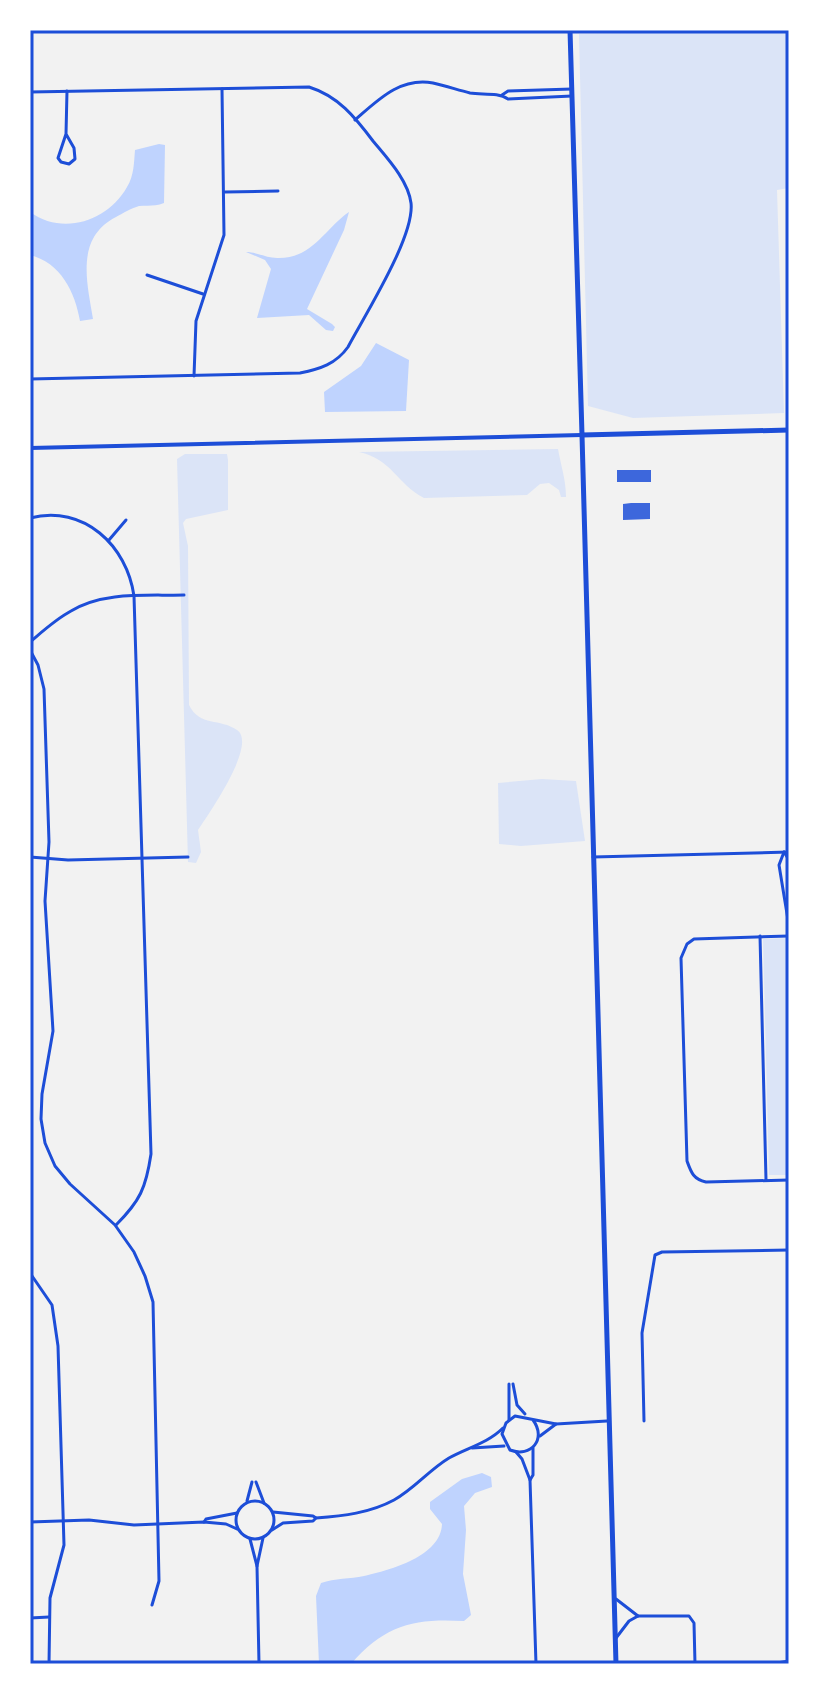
<svg xmlns="http://www.w3.org/2000/svg" width="819" height="1694" viewBox="0 0 819 1694" font-family="Inter,sans-serif">
<style>
.green{fill:#dbe4f7}
.water{fill:#bfd3fe}
.building{fill:#3d67dc}
.lines{fill:none;stroke-linecap:round;stroke-linejoin:round}
.minor{stroke:#1d4ed8;stroke-width:3}
.tertiary{stroke:#1d4ed8;stroke-width:4}
.secondary{stroke:#1d4ed8;stroke-width:5}
.primary{stroke:#1d4ed8;stroke-width:5}
.neatline{fill:none;stroke:#1d4ed8;stroke-width:3}
</style>
<rect width="100%" height="100%" fill="#f2f2f2"/>
<g class="green">
<path d="M789,30V188L777,190L784,413L633,418L588,406L579,34Z"/>
<path d="M558,449C561,466 566,480 566,497H561L559,490L549,483L540,484L527,495L424,498C397,484 392,459 359,452Z"/>
<path d="M185,454H227L228,460V510L186,519L183,523L188,546L189,705C200,727 220,718 237,730C258,744 208,815 198,830L201,852L196,863L188,862L177,459Z"/>
<path d="M542,779L576,781L585,841L521,846L499,844L498,783Z"/>
<path d="M789,938V1175H769L763,939Z"/>
</g>
<g class="water">
<path d="M159,144L165,145L164,203C155,207 148,205 139,206C132,208 123,213 116,217C75,238 87,282 93,319L80,321C75,292 61,263 30,255V212C63,236 108,221 127,187C134,176 134,162 135,150Z"/>
<path d="M349,212L344,230L307,309L332,324L335,327L333,331L326,330L309,315L257,318L271,269L265,260L246,252C257,252 266,258 277,258C313,259 325,228 349,212Z"/>
<path d="M376,343L409,360L406,411L325,412L324,392L361,366Z"/>
<path d="M482,1473L491,1477L492,1487L475,1493L464,1506L466,1530L463,1574L471,1615L464,1621C415,1618 384,1625 351,1664H319L316,1596L321,1583C335,1578 350,1579 364,1576C391,1570 441,1556 442,1524L430,1509V1502L462,1479Z"/>
</g>
<g class="building">
<rect x="617" y="470" width="34" height="12"/>
<path d="M631,503H650V519L623,520V504Z"/>
</g>
<g class="lines">
<g class="minor">
<path d="M30,92L309,87C338,96 355,117 373,141C387,158 408,180 411,203C415,236 365,315 348,347C336,364 320,369 300,373L30,379"/>
<path d="M502,95L508,91L572,89"/>
<path d="M355,120C378,100 400,77 433,83C446,86 458,90 470,93C482,95 498,92 508,99L572,96"/>
<path d="M66,134L74,148L75,159L69,164L61,162L58,158L66,134L67,91"/>
<path d="M225,192L278,191"/>
<path d="M147,275L203,294"/>
<path d="M194,376L196,321L224,235L222,89"/>
<path d="M30,518C84,504 127,546 134,596L151,1154C146,1188 140,1201 116,1225"/>
<path d="M109,540L126,520"/>
<path d="M30,642C43,631 56,619 71,611C104,591 147,596 184,595"/>
<path d="M30,650L38,665L44,689L49,842L45,901L53,1031L42,1094L41,1119L45,1143L55,1166L70,1184L115,1225L134,1252L145,1276L153,1302L159,1581L152,1605"/>
<path d="M784,852L779,865L789,926"/>
<path d="M784,852L789,860"/>
<path d="M30,857L68,860L188,857"/>
<path d="M593,857L789,852"/>
<path d="M760,936L766,1180"/>
<path d="M789,936L694,939L687,944L681,958L687,1161C691,1172 693,1179 706,1182L789,1180"/>
<path d="M30,1273L52,1305L58,1346L64,1545L50,1598L49,1664"/>
<path d="M509,1384V1420"/>
<path d="M513,1384L517,1405L525,1414"/>
<path d="M533,1420C547,1439 531,1458 510,1450L502,1434L506,1423L515,1416L556,1424L607,1421"/>
<path d="M644,1421L642,1333L655,1255L662,1252L789,1250"/>
<path d="M540,1436L556,1424"/>
<path d="M472,1448L504,1446"/>
<path d="M533,1448V1475L530,1480L536,1664"/>
<path d="M516,1452L522,1459L530,1480"/>
<path d="M256,1482L264,1503"/>
<circle cx="255" cy="1520" r="19"/>
<path d="M247,1501L252,1482"/>
<path d="M273,1512L313,1516L316,1518"/>
<path d="M30,1522L89,1520L134,1525L204,1522L226,1524L237,1529"/>
<path d="M204,1522L206,1519L237,1513"/>
<path d="M272,1530L283,1523L313,1521L316,1518C343,1516 370,1513 394,1500C414,1489 429,1470 449,1458C467,1448 488,1443 503,1428"/>
<path d="M250,1539L257,1566"/>
<path d="M616,1599L638,1616"/>
<path d="M30,1618L49,1617"/>
<path d="M616,1638L629,1621L638,1616H689L694,1623L695,1664"/>
<path d="M259,1664L257,1566L263,1538"/>
<path d="M771,1664L789,1661"/>
</g>
<path class="tertiary" d="M30,448L582,435"/>
<path class="secondary" d="M582,435L616,1664"/>
<path class="primary" d="M570,30L582,435L789,430"/>
</g>
<rect width="819" height="1694" fill="none" stroke="#ffffff" stroke-width="64"/>
<rect x="32" y="32" width="755" height="1630" class="neatline"/>
</svg>
